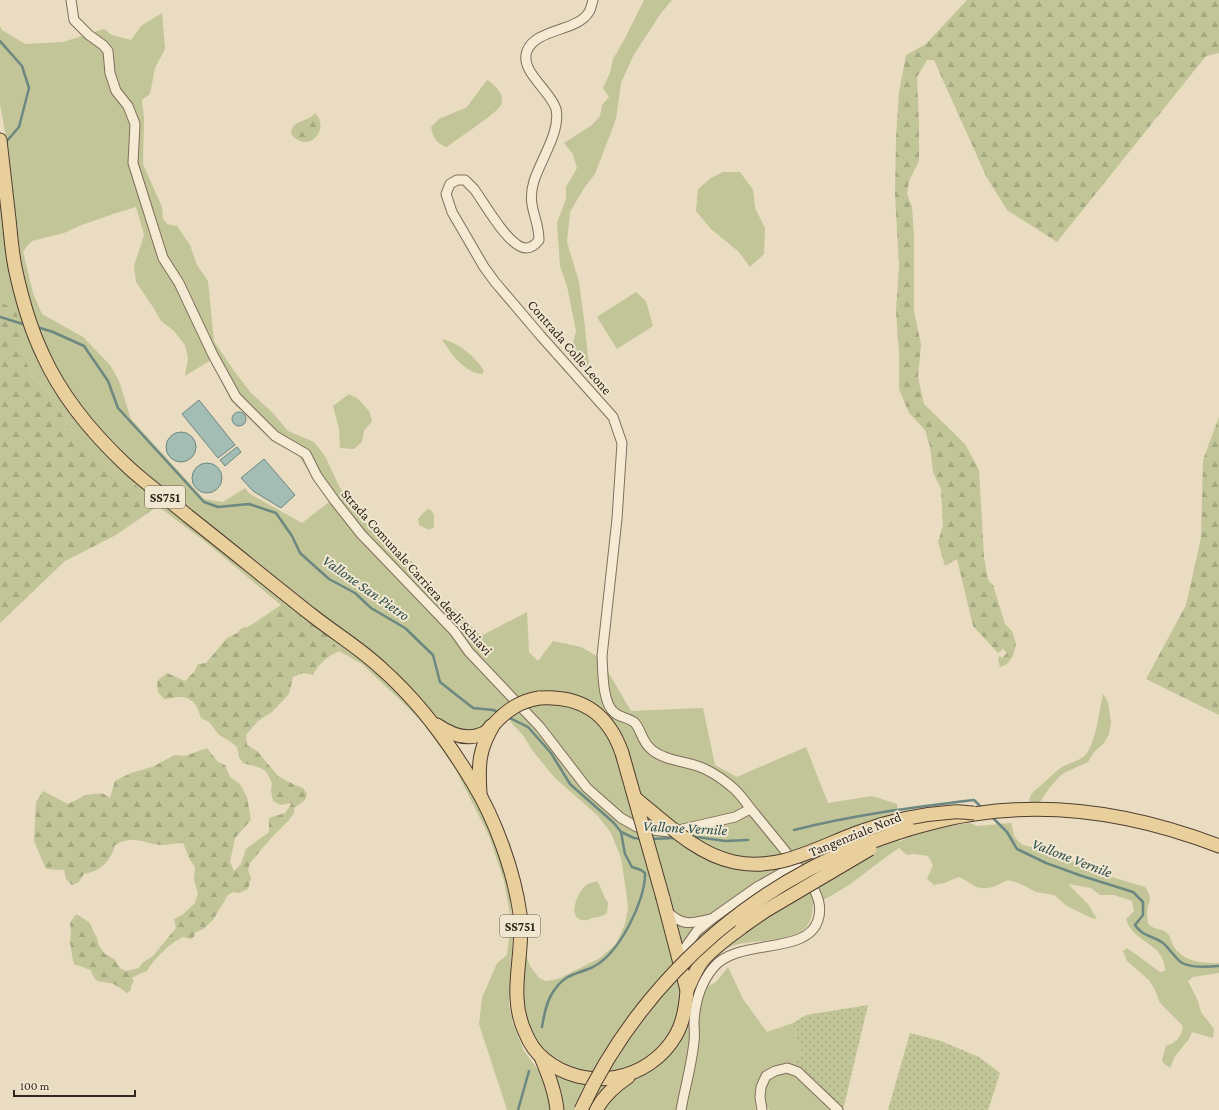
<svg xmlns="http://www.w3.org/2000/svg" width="1219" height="1110" viewBox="0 0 1219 1110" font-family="'Crimson Pro',serif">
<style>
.green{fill:#c1c597;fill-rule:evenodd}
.forest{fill:url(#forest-firs)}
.garden{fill:url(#garden-dots)}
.water{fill:#a3bcb4;stroke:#6c8880}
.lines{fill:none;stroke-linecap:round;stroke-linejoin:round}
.stream{stroke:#6c8880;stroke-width:2.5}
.minor-casing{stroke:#806e5b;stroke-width:11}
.primary-casing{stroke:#4e3d2f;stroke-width:15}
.minor{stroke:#f5ead3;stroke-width:9}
.primary{stroke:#e9cf9c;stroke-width:13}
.primary-bridge-casing{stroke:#4e3d2f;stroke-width:15;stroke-linecap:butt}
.primary-bridge{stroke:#e9cf9c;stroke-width:13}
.labels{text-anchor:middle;stroke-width:4;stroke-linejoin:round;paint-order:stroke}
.shield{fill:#f1e7d0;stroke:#6b6153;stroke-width:1}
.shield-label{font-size:13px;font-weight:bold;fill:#32271d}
.street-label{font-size:14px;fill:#32271d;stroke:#f1e7d0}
.water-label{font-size:15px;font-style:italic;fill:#2e504d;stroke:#f1e7d0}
</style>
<defs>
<pattern id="forest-firs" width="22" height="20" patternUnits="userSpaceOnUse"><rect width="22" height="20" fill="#c1c597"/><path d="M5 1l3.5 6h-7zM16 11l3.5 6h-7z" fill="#a6a982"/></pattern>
<pattern id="garden-dots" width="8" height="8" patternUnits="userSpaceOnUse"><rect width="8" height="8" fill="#c1c597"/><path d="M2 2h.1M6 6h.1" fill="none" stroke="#a6a982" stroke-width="1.8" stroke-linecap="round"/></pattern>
</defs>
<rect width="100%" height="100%" fill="#e9dcc1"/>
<g class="green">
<path d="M644,0H672L661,13L633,56L621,83L616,119L595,174L584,188L570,212L567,242L579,282L585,327L588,357L592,380L572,360V348L576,331L567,286L560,266L557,223L566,199V187L577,168L573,154L564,143L592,125L600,116L602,105L609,97L603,88L610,73L613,59L623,42Z"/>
<path d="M162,13L165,49L155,68L150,94L142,100L144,118L143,164L162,207L163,219L167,224L177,226L190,245L197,265L208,281L214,341L234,371L251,393L272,412L288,431L314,442L325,456L340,488L360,516L385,545L413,562L429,590L456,610L481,636L527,612L529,652L538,661L553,641L581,647L600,658L631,711L703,708L715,765L737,777L806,747L828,803L872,796L897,804L899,842L912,835L950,826L970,823L977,826L1011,823L1013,830L1014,836L1018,841L1023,845L1060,854L1069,860L1095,872L1145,887C1155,902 1147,901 1147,913C1147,917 1148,920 1148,924C1156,931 1162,928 1167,933C1171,936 1171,943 1174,947C1184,962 1202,963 1219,963V973L1193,977L1188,981L1198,1001L1201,1012L1214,1029L1213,1038L1192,1032L1189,1039L1175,1056L1170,1068L1163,1063L1162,1059L1166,1046C1177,1042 1181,1038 1183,1026L1160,1003L1155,990L1149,980L1127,961L1123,951L1127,948L1160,972L1165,971C1165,942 1133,944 1126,919L1134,911L1132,901L1114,895H1100L1091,888L1068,884L1088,904L1097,919L1091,918L1067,906L1054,895L1036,892L1021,884L1008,880C997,885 989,891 977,887C972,885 966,880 959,877L944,883L934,885L927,879L933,865L928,856L913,854L907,855L899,848C870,867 846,892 813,904C813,911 812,918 808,925C798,940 762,940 745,943C738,944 730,946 725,950C714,959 711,973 709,986L716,982L728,967L743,999L767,1032L793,1023L796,1037L802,1052L792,1066C761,1066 751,1080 756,1110H601L635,1077L661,1061L698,975L740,924L683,991L682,1005L673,1032L655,1054L630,1069L594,1075L557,1065L539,1047L520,1009L525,952L530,966L539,978L546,981L558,979L600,958L616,944L625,924L628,909L626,891L621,858L611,833L598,816L554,777L532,750L523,735L513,725L503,710L484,728L471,732L445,726L409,685L384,662L370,651L382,677L428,724L471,790L491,833L509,887L513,932L509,1005L513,1024L524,1051L542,1075L554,1110H507L479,1024L482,998L497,963L507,955L511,920L504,881L489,836L456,770L423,723L400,700L362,664L339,651L336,645L327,635L310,622L302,619C298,610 292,606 281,605L208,544L158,506L146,492L118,474L89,449L67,424L50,394L32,376L21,348L16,311L0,301V181L10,270L29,299L22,268L9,163L0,164V138L6,137L0,104V26L2,30L25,44L63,42L104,29L112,35L131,40L141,26ZM136,207L144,235L134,266L136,282L153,307L161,321L174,331L185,345L188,358L185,376L211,360L231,401L273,442L298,455L329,502L302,523L250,494L245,488L223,502L204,499L131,419L119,381L110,365L83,337L42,314L33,293L23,252L27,246L32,241L64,233L79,226L116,213ZM48,350L60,374L77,401L101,430L133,462L319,612L313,620L68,407Z"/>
<path d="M487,80C495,85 506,95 501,105C497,113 457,139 447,147C437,144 433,138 431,127L439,119L467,107Z"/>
<path d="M723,172H740L753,190L755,208L765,228L764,254L750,267L739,252L711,229L696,211L698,189L711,178Z"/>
<path d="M636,292L646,301L653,326L617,349L597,317Z"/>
<path d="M442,339C459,343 475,356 484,371L482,374C466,374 449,352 442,339Z"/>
<path d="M349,394L357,398L369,411L372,421L364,431L362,442L354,449L340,448L339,429L333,406Z"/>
<path d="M427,509L431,510L434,515V527L429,530L419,525L418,519Z"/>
<path d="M1103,694L1108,702L1111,723L1109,734L1104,743L1094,752L1088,762L1064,773L1058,778L1050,787L1038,805L1028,804L1031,795L1034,791C1044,784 1052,774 1062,767C1071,762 1083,761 1088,751C1097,736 1099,711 1103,694Z"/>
<path d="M597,881C602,888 602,895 608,902L607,913C602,917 598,917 592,918C590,919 586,921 583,920C566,919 578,889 588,884C591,883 594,882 597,881Z"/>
<path d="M552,1071L612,1083L591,1110H564C563,1095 560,1084 552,1071Z"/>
<path d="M786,1073C805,1078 818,1096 832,1110H770L767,1108C765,1098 762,1082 774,1076C777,1074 782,1074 786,1073Z"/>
</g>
<g class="forest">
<path d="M967,0H1219V53L1206,56L1057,242L1007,210L986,176L934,60H927L917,77L919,124V161L909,181L907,194L912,207L914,235V312L921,344L918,377L924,404L965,444L979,470L984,557L988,580L993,585L1005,624L1012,631L1016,644L1013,656L1007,664L1000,667L998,659L1000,656L1002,658L1007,653L1003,649L998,653L973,626L957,559L945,566L938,542L943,526L941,489L933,472L930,447L925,430L909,413L899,389V353L896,311L899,267L895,194L896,138L899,92L906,55L926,44Z"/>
<path d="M315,113C329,126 314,149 298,140C295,139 293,136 291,134C293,118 306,124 315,113Z"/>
<path d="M0,301L16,311L25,341L21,348L32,376L50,394L67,424L89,449L118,474L146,492L158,506L116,535L65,561L0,623Z"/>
<path d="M1219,417V715L1146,679L1186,605L1201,538L1203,460Z"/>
<path d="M281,605C292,605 298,610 302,619C317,625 332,637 339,651C327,657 319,663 313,675L303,673L293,677L289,694L272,712L258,721L246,735L247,745L257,751L278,776L295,785L303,788L307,794L305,800L294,808V813L289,820L273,836L250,863L248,870L251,878L248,889L240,893L233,892L228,895L213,920L203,929L195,933L194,937L191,939L183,937C171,942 153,960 147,971L141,973L132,978L134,981L131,986V990L127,993C122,990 116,984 110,983C99,981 95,984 91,970C84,968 82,966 75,965L73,961L70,942L71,933L70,923L76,914L89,922L97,938L99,946L105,954L114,959L121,969L126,971L139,968L142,963L153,956L176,928L174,919L182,915L195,903L198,893L194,880L195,867C189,860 187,852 183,843C176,843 168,845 161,845C142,843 134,834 115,845C111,861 101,871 84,874L79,882L72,885L66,879L64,870L46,869L34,841L36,802L43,791L68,804L86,795L102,793L110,798L115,781L131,773L152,767L175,755L185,756L207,748L218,762L225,765L230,777L240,784L247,797L251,820L235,838L230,862L234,871L241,864L246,849L269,832V818L285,813L292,803L280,805L273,801L271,791L272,783L266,771L258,767L243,763L239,757L237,747L231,742L219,735L209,722L201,718C198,707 193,697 180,697C174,697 170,699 164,699L158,692L157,681L167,673L185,681L194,672L198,664L206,663L227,638L237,633L242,628L248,627Z"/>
</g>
<g class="garden">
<path d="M868,1005L843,1110H842L816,1081L792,1066L802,1052L796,1037L793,1023L806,1015Z"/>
<path d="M910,1033L941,1041L979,1057L1000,1073L988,1110H888Z"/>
</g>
<g class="water">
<path d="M199,400L235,445L218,458L182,414Z"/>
<circle cx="239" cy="419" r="7"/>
<circle cx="181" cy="447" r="15"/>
<path d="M237,447L241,452L225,466L220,460Z"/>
<path d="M264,459L295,495L281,508L253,491L241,478Z"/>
<circle cx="207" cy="478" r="15"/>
</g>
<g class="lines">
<g class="stream">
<path d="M0,41L22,66L29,88L19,127L6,142"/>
<path d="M0,317L26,325"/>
<path d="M37,327L53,332L84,346L108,381L118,408L204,502L218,507L249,504L276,513L292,536L300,553L329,579L355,593L371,608L405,628L433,655L440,682L473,708L493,710L500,713"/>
<path d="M508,717L528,727L551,753L570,784L614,823L621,832L634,838L641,839"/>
<path d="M992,817L1007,832L1017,849L1046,863L1082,876L1133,892L1143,902V915L1135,925C1143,937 1152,935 1163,943C1170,949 1175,958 1182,963C1192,968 1209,967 1219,966"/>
<path d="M794,830C853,815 914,807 974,800L982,808"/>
<path d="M690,836L725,841L748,840"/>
<path d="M650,839L675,838"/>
<path d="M542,1027C544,1016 546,1002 553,992C565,973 576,975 593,967C619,954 646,900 645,873L641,870L632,867L625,854L621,832"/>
<path d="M518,1110L529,1071"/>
</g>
<defs>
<g id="minor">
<path d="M71,0L74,20L89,35L103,45L108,51L110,73L116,91L128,106L135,124L133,163L163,258L179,283L213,355L236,397L275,436L306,454L317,476L335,501L361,534L454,631L469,652L540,727L587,788L621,818L637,827L652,830L670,832L735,817L750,809"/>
<path d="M593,0C592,3 591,9 589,12C577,32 536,28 527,51C519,71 551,91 556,109C561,131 541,159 534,181C526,207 539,217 539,240C536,244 532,248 526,248C509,248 484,202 474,189C471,186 468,183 465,180H457L450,184L446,194L452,212L484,267L495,282L540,335L613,417L622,443L617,519L602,656C603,671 602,704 615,713C621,718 630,718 635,723C642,731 641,741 652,750C667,762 688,761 705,769C715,774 724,780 732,787C741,794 747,805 755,814C769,831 783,848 797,866C809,881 825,899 818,920C807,956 738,937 713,968C700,984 695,1002 694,1022C694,1028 695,1035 694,1041C692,1064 685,1087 681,1110"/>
<path d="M667,911C681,926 691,924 710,919"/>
<path d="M680,960L685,948L697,931L713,918L757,887L796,865"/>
<path d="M762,1110L760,1097L761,1087L766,1076L775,1071L787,1068L798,1072L838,1110"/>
</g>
<g id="primary">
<path d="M0,140C3,167 6,193 9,219C11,237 12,255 16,272C22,299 31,330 43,355C62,397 93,434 126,465C146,484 168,499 188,516C230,549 271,583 313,616C336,634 361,649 382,669C418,701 448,741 473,783C495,819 514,871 520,914C525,953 507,994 525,1032C529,1042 535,1052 544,1059C585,1093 649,1082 676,1035C684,1021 686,1006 687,990L663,898"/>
<path d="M539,698C581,695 608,713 622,753"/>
<path d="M437,725C450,734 466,741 482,734C485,733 489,729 491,726"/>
<path d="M480,793C478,763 479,749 494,724"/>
<path d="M909,829C930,823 952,817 974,814C1057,801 1141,816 1219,846"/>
<path d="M687,990C692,980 696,969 703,960C714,947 729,937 742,927"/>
<path d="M541,1057C548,1074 555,1091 557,1110"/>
<path d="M596,1110C603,1097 616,1085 628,1077"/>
</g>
</defs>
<use href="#minor" class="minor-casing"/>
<use href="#primary" class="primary-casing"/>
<use href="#minor" class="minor"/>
<use href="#primary" class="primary"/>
<defs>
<g id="primary-bridge">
<path d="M494,724C507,710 520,701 539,698"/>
<path d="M622,753L663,898"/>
<path d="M635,798C665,822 696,854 734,862C779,872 818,847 859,832C889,821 921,814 953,812C960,811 968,813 974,813"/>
<path d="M742,927L765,911L870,849"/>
<path d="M581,1110C627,1009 710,922 808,870C840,853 874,840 909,829"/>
</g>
</defs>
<use href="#primary-bridge" class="primary-bridge-casing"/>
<use href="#primary-bridge" class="primary-bridge"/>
</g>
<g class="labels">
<g class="shield">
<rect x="145" y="486" width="40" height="22" rx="3"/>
<rect x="500" y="915" width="40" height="22" rx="3"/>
</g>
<g class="shield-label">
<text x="165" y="502">SS751</text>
<text x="520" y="931">SS751</text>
</g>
<g class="street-label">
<text transform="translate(570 347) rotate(49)" y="5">Contrada Colle Leone</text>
<text transform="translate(417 572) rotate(48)" y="5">Strada Comunale Carriera degli Schiavi</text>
<text transform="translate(855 834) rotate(-22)" y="5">Tangenziale Nord</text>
</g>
<g class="water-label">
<text transform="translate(366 588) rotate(35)" y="5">Vallone San Pietro</text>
<text transform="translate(685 828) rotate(3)" y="5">Vallone Vernile</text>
<text transform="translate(1072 858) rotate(21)" y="5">Vallone Vernile</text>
</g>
</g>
<path d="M14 1090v6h121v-6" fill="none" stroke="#32271d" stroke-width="2"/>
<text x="20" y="1090" font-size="12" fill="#32271d" stroke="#f1e7d0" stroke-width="3" paint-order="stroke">100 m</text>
</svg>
